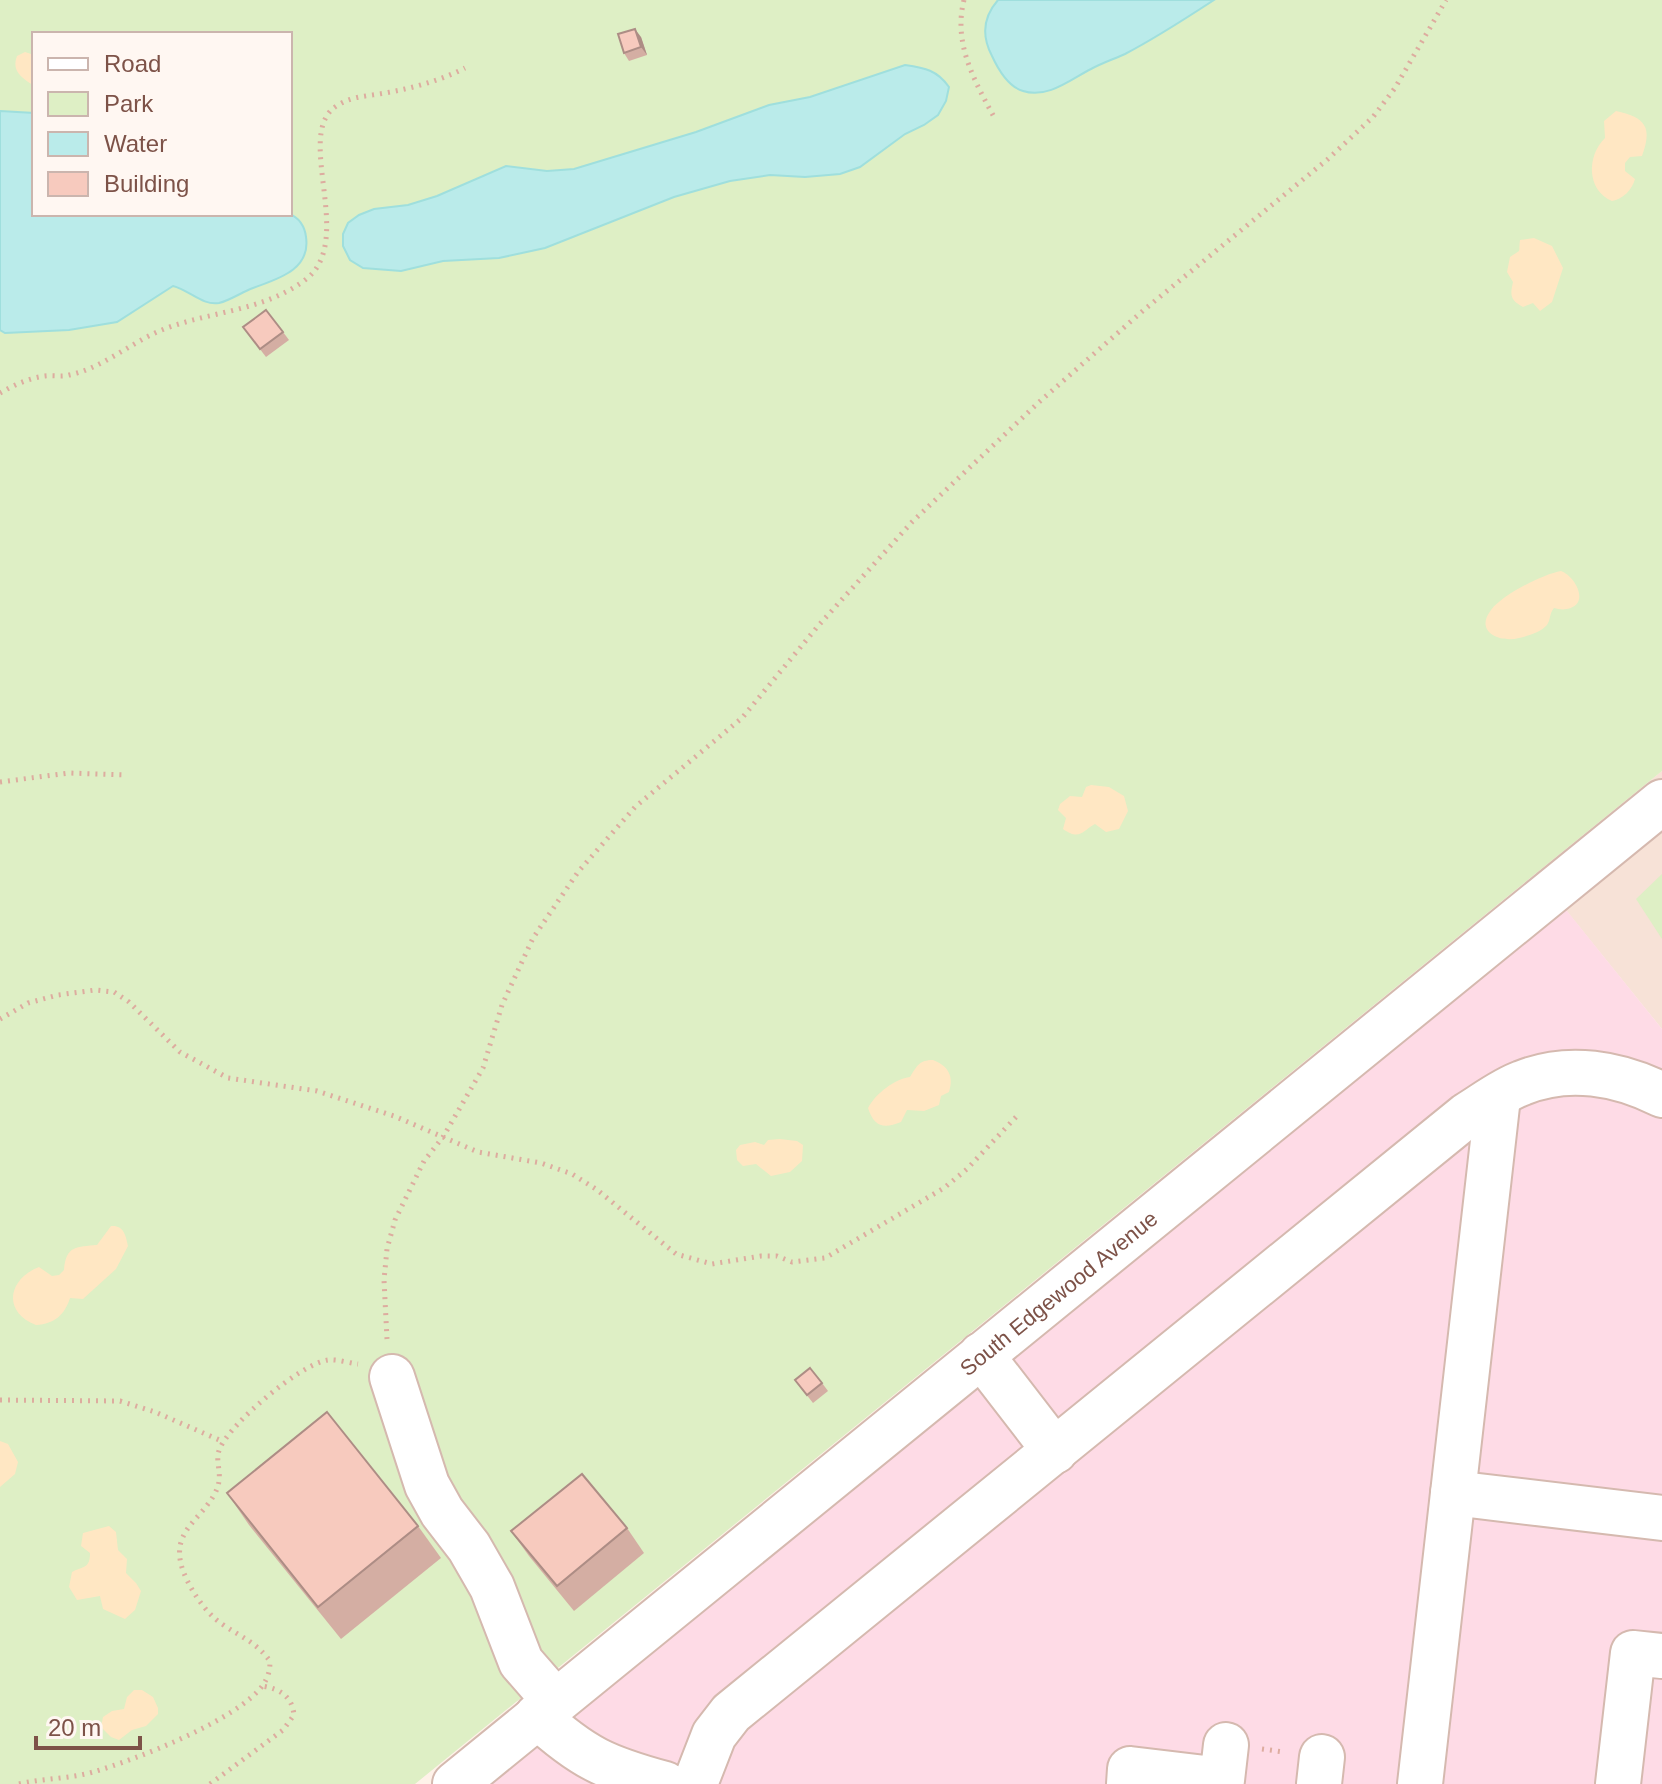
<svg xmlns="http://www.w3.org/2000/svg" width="1662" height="1784" viewBox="0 0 1662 1784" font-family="Helvetica,sans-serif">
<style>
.residential{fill:#f7e2d7}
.medical{fill:#fedbe6}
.green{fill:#deefc5;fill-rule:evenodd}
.sand{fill:#ffe7c3}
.water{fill:#baebea;stroke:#9fdfdd;stroke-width:2}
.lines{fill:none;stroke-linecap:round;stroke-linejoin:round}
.minor-casing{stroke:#d5b9af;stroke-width:48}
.path{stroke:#ddac9f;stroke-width:5;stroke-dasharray:2 6;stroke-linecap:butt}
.minor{stroke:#fff;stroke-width:44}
.wall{fill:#d4aea3}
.shaded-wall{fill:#ad8d85}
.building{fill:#f7cabe;stroke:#ad8d85;stroke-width:2}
.labels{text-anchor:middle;stroke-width:6;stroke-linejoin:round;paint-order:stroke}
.street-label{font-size:22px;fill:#7d5248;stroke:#fff7f2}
</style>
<rect width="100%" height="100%" fill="#fff2e9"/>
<path class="residential" d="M1662,771V1029L1536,873Z"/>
<path class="medical" d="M1563,906L1662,1029V1784H489Z"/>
<g class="green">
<path d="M0,0H1662V771L415,1784H0ZM34,34H290V214H34Z"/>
<path d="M1662,874V939L1636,899Z"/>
</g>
<g class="sand">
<path d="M25,52L34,55V86C23,78 11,72 17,56Z"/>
<path d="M1616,111C1645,117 1653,127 1642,156L1630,157L1625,163V171L1635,179C1632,190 1623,199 1612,201C1586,190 1587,155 1605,138L1604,121Z"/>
<path d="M1534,238L1552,246L1563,268L1552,302L1540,311L1533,303L1523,307C1510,300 1510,295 1513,282L1507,272L1510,257C1523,248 1518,255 1520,240Z"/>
<path d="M1561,571C1575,576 1591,604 1567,609C1562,610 1558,609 1554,608C1549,614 1551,619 1547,625C1541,632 1528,636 1519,638C1500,643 1474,632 1491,610C1502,595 1543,574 1561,571Z"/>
<path d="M1091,785L1109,787L1124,796L1128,811L1119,829L1106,832L1095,824C1082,831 1080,841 1063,829L1066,818L1058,810L1060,804L1070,796L1082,797L1086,787Z"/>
<path d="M933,1060C949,1066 954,1077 949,1092L941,1096L939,1105L924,1111L907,1110L901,1122C884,1129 874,1127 868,1108C876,1093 895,1079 910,1077C917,1066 919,1060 933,1060Z"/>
<path d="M780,1139L797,1141L803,1145L802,1161L790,1172L771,1176L756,1164L743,1166L737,1160L736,1150L740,1145L755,1142L764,1145L768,1140Z"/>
<path d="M111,1226C124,1225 126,1236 128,1246L116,1269L83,1299L70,1298C65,1314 55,1324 36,1325C2,1312 8,1279 39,1267L52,1276L59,1275L64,1270C66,1245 77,1247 97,1245Z"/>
<path d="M0,1441L8,1444L18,1462L15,1474L0,1487Z"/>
<path d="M109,1526L116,1532L118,1550L127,1559L126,1573L136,1583L141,1591L135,1610L125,1619L103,1609L100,1596L77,1600L69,1587L72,1572C83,1566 90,1569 90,1553L81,1546L83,1533Z"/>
<path d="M134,1690H142L153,1697L158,1708V1714L146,1726L132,1730L119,1740L111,1737L101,1727L103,1717L112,1711L124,1709L127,1697Z"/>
</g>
<g class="water">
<path d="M998,0H1214C1185,19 1156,38 1125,54C1114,59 1102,63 1091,69C1071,79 1048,99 1023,91C1009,87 998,69 992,56C981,35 983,17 998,0Z"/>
<path d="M905,65C925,68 937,70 949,87L946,101L938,115L924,125L905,134L860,167L840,174L805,177L770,175L730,181L674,197L545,248L499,258L443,261L401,271L363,268L350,260L343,246V234L348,223L359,215L374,209L408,205L437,196L506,166L547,171L574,169L696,132L769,105L810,97Z"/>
<path d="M0,111L34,113V214H289C299,217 305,227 306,237C311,270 277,279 253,288C242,292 231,300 219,303C203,306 189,290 173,286L117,322L69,330L5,333L0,330Z"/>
</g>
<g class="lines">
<defs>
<g id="minor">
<path d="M981,1355L1055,1451"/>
<path d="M392,1377L427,1485L442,1512L469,1547L492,1587L521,1662L555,1701"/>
<path d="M1453,1493L1662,1518"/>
<path d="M537,1716C583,1758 606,1768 665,1784"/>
<path id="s1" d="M455,1784L1662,802"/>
<path d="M695,1784L714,1735L731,1713L1467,1115C1485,1104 1503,1090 1522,1083C1568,1064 1619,1073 1662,1095"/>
<path d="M1129,1784L1130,1769L1222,1780L1226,1745"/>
<path d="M1319,1784L1322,1757"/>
<path d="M1420,1784L1498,1097"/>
<path d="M1618,1784L1633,1653L1662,1656"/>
</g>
</defs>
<use href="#minor" class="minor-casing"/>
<g class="path">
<path d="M964,0C953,43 974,80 994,117"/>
<path d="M0,393C14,385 29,378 45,376C53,375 62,377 69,375C100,369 128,345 157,332C205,311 261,313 305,280C358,241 291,132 338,105C352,96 369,96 385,93C413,88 439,81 465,68"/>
<path d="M0,782L69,773L127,775"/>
<path d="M0,1019L28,1003L58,995L95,990L114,992L129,1002L180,1052L228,1078L317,1091L394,1116L478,1152L541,1163L572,1174L596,1189L676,1254L712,1264L761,1256H777L792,1262L825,1258L944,1188L967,1169L1016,1117"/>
<path d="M387,1339L384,1280L387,1249L395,1220L424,1161L443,1137L483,1068L502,1005L533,938L578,872L635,807L742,718L818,626L912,522L1038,403L1145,309L1328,159L1373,117L1395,88L1446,0"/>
<path d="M0,1400L120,1401L155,1412L224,1442"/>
<path d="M1262,1749L1284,1752"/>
<path d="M19,1784C44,1778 69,1779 93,1772C135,1760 238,1720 263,1685C268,1677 270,1671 270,1661C256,1642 241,1637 222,1624C205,1613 186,1584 181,1564C173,1531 200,1520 214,1495C226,1474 213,1464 220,1448C231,1423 300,1364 328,1360C337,1359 349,1363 358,1364"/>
<path d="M210,1784L283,1730L294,1715C292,1696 280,1689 262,1686"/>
</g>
<use href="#minor" class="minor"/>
</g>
<g class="wall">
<path d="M641,37L647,55L629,61L624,53Z"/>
<path d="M243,327L283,332L289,340L266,357Z"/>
<path d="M795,1380L822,1383L828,1391L813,1403Z"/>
<path d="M227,1493L418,1526L441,1558L341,1639L249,1525Z"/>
<path d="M627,1528L644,1553L574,1611L529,1556L511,1531Z"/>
</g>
<path class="shaded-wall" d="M635,29L641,37L647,55L641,47Z"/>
<g class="building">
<path d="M635,29L641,47L624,53L618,34Z"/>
<path d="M266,310L283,332L260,349L243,327Z"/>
<path d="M810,1368L822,1383L807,1395L795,1380Z"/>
<path d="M327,1412L418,1526L318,1607L227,1493Z"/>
<path d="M582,1474L627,1528L557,1586L511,1531Z"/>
</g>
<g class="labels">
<g class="street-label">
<text dy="8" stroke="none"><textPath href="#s1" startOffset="778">South Edgewood Avenue</textPath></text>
</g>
</g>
<rect x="32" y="32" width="260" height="184" fill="#fff7f2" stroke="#cbb5ae" stroke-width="2"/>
<rect x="48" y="58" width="40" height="12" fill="#ffffff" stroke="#cbb5ae" stroke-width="2"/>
<text x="104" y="72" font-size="24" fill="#7d5248">Road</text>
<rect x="48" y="92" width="40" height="24" fill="#deefc5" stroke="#cbb5ae" stroke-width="2"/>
<text x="104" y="112" font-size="24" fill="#7d5248">Park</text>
<rect x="48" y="132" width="40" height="24" fill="#baebea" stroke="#cbb5ae" stroke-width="2"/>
<text x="104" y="152" font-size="24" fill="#7d5248">Water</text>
<rect x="48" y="172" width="40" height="24" fill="#f7cabe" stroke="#cbb5ae" stroke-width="2"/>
<text x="104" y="192" font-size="24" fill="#7d5248">Building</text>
<path d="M36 1736v12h104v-12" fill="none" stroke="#7d5248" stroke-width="4"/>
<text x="48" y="1736" font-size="24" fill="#7d5248" stroke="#fff7f2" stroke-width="6" paint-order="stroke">20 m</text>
</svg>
